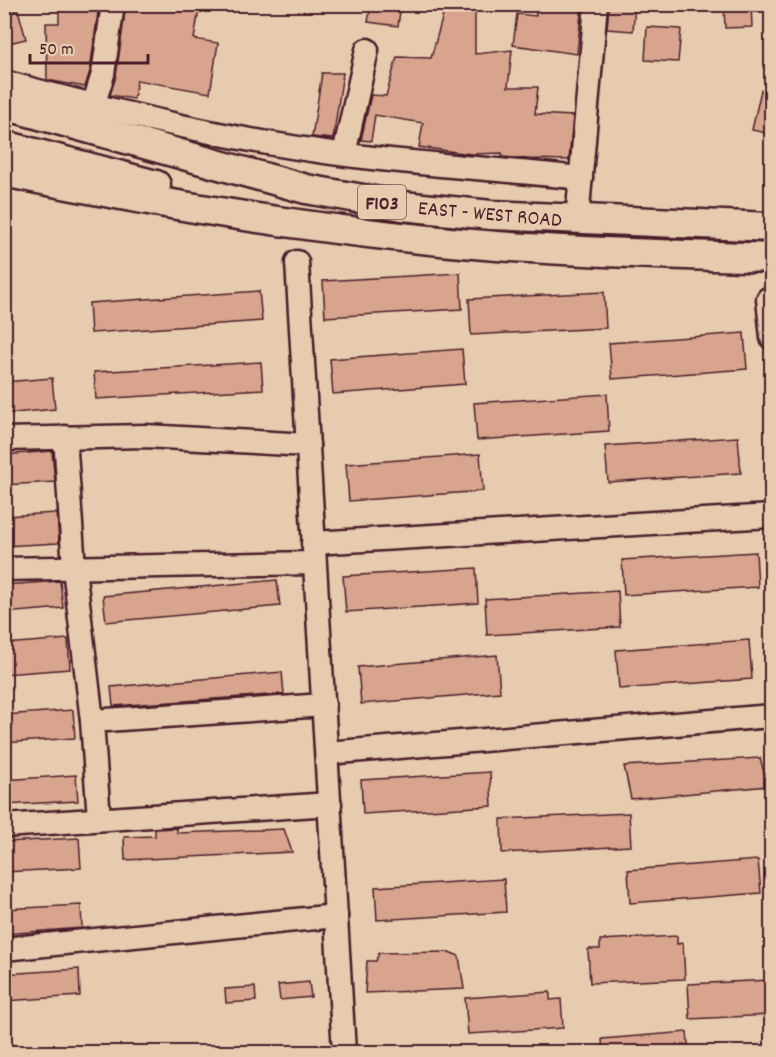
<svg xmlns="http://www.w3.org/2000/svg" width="776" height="1057" viewBox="0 0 776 1057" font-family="Dekko,sans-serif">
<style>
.building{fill:#d8a48d;stroke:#4a1f2b;stroke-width:1.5}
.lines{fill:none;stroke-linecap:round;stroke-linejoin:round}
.minor-casing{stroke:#4a1f2b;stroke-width:27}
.major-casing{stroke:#4a1f2b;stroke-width:33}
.minor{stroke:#e7cbae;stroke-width:22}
.major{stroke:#e7cbae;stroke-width:28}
.labels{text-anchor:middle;stroke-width:5;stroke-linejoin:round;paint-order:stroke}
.shield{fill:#e7cbae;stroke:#795352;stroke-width:1.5}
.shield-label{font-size:20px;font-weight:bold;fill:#4a1f2b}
.street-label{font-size:21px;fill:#4a1f2b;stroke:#e7cbae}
</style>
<rect width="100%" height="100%" fill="#e7cbae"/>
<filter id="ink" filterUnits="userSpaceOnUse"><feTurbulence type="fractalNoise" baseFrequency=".0167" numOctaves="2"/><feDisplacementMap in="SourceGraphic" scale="12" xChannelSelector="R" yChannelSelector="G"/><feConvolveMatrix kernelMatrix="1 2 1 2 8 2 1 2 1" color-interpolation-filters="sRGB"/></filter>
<g filter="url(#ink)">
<g class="building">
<path d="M59,4H99L90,71L85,87L47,80L46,23H59Z"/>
<path d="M126,4L181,11L182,4H200L194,39L218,43L210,93L137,80L134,99L110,95L116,76Z"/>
<path d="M371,4H401L398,26L368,22Z"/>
<path d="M535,4H582L577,54L513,45L517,14L536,16Z"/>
<path d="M609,4H635L633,31L607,29Z"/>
<path d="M724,4H751L752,27L725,28Z"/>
<path d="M445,8L475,11V54L512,50L508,87H538L535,114L573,116L569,160L529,159L502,157V153L471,154L419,147L423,123L375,115L371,141L361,140L371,95L386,96L397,57L431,58Z"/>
<path d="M18,10L26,39L4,44V13Z"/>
<path d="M647,27L681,29L678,62L645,60Z"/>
<path d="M322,73H343L333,139L312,137Z"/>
<path d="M761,90L771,93V134L752,130Z"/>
<path d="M460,273L462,309L325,317L323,281Z"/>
<path d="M259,291L262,321L91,333L89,303Z"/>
<path d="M604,292L606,328L471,335L469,299Z"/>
<path d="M744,333L747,369L612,379L609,343Z"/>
<path d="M462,349L465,384L333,394L330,359Z"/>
<path d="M261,362L263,389L96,399L94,372Z"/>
<path d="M52,378L55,409L4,414V382Z"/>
<path d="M607,394L609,431L477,440L474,403Z"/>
<path d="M738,437L741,473L608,482L605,446Z"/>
<path d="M52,451L55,482L4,485V455Z"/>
<path d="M480,454L483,491L349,501L346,464Z"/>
<path d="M57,513L59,543L4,546V516Z"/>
<path d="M756,552L758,587L624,595L622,560Z"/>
<path d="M476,568L478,603L346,612L343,576Z"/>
<path d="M277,580L280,606L106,622L103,596Z"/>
<path d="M60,581L63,608L4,613V585Z"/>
<path d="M618,591L620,627L487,635L485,599Z"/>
<path d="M68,639L70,669L4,674V644Z"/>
<path d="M749,640L752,679L619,689L616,650Z"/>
<path d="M497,655L500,692L361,704L358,667Z"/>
<path d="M282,672L284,694L113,706L111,687Z"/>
<path d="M73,710L75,738L4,743V715Z"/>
<path d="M760,758L768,786L631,799L624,766Z"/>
<path d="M490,772L492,806L363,814L361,780Z"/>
<path d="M76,775L78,801L4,805V780Z"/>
<path d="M629,813L631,846L502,853L501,819Z"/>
<path d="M177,828V833L284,829L292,852L125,860L124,837L155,836V829Z"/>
<path d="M79,838L81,868L4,872V842Z"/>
<path d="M758,860L761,893L630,903L628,870Z"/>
<path d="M504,879L506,912L377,920L375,887Z"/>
<path d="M81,905L82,928L4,934V909Z"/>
<path d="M677,936V944L683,943L685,979L590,983L588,949H600V940Z"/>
<path d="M449,952L459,956L464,989L365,993L367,961H376L379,953Z"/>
<path d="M79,969L80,996L4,1001V974Z"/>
<path d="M771,980V1015L690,1019L688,984Z"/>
<path d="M309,982L311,997L280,1000L278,985Z"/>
<path d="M255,987L256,1001L226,1003L225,989Z"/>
<path d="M550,992V1000L561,999L563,1028L468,1034L465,998Z"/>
<path d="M687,1032L689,1053H603L602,1039Z"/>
</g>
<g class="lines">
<defs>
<g id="minor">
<path d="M4,82C120,113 237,142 355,156C430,165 506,170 581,178"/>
<path d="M93,106L103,74L113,4"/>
<path d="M344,154L367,50"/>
<path d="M577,220L596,4"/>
<path d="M297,262L344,1052"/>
<path d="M768,299L772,338"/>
<path d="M65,437L74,568L92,721"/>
<path d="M4,439L145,436L308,445"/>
<path d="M313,543L772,516"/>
<path d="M4,569L314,563"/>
<path d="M327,753L772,716"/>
<path d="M99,819L92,721L324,705"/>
<path d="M4,826L330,804"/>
<path d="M4,949L336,916"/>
</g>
<g id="major">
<path d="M4,105L306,189L403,206L491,215L772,227"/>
<path d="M4,145L156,185"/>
<path d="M4,172C163,205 324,232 485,245C580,253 676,254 772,258"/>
</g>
</defs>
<use href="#minor" class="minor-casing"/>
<use href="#major" class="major-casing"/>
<use href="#minor" class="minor"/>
<use href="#major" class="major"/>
</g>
</g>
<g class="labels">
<rect class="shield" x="358" y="185" width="48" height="34" rx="4.5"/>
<g class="shield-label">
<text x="382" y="209">F103</text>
</g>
<g class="street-label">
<text transform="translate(490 213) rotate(5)" y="7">EAST - WEST ROAD</text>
</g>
</g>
<rect width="776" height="1057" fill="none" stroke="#e7cbae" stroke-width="24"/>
<rect x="12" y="12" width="752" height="1033" fill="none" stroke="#4a1f2b" stroke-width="2" filter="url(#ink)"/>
<path d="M30 54v9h118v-9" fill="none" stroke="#4a1f2b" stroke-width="3"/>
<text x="39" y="54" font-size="18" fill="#4a1f2b" stroke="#e7cbae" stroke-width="4.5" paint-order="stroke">50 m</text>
</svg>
